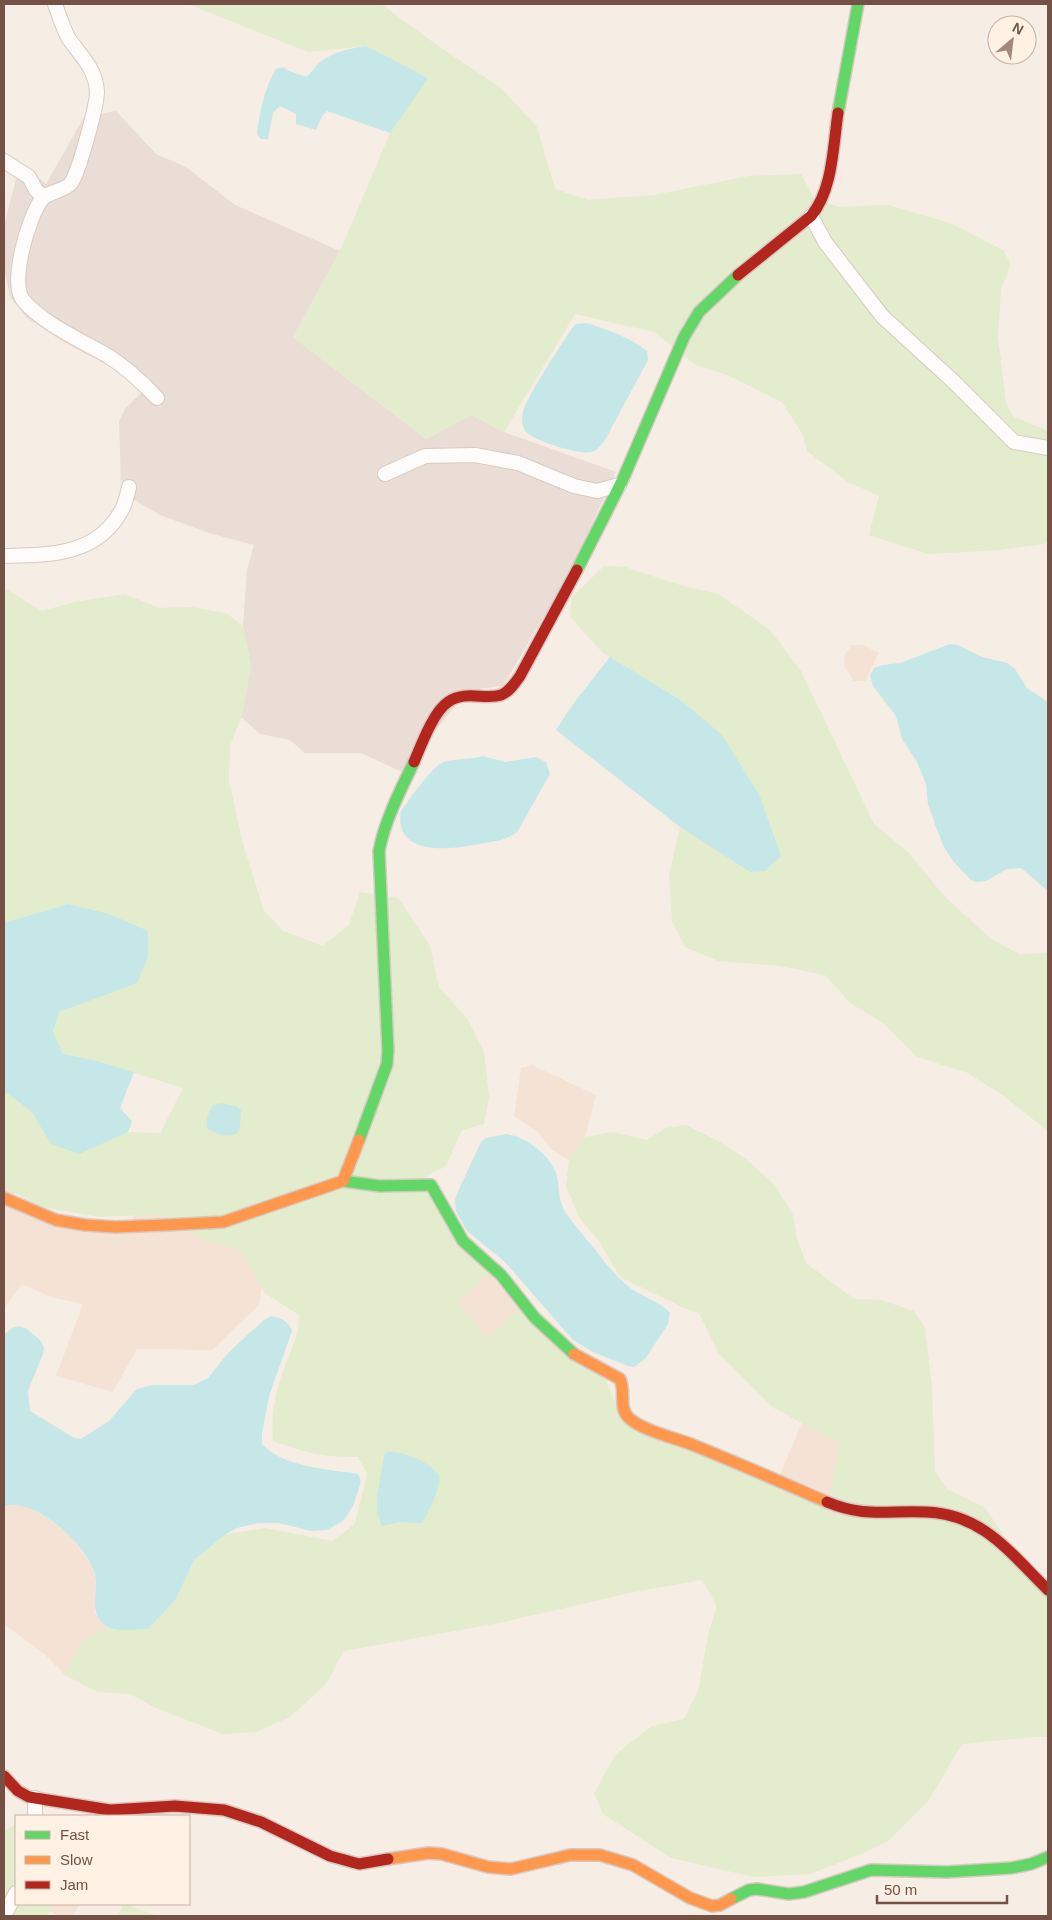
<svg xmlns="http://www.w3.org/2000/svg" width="1052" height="1920" viewBox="0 0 1052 1920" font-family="Arial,sans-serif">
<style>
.residential{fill:#f4e3d4}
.industrial{fill:#e9ddd5}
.green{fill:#e3eccd}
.water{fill:#c5e7e7}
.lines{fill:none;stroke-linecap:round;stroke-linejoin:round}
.street-casing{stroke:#d7cac2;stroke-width:16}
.fast-casing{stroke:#d7c9c1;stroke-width:14}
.slow-casing{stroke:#d7c9c1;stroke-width:14}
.jam-casing{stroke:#d7c9c1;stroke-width:14}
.street{stroke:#fefcfb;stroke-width:14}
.fast{stroke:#63d668;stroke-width:11}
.slow{stroke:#ff974d;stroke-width:11}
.jam{stroke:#b3261e;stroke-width:11}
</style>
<rect width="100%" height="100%" fill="#f6ede4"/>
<g class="residential">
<path d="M852,645H863L879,653L865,681H854L845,667L844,656Z"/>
<path d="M532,1065L596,1095L585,1137L569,1160L552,1150L538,1132L514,1116L521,1068Z"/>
<path d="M4,1149L29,1160L9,1207L127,1234L139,1199L268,1254L259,1305L212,1350L137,1349L113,1392L56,1376L83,1304L51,1297L22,1284L4,1308Z"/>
<path d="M489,1273L520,1308L487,1339L457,1302Z"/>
<path d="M807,1411L862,1441L841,1500L780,1474Z"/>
<path d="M6,1504L24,1505L49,1519L71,1537L91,1564L95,1576V1613L101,1623L109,1629L98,1692L65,1675L42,1652L4,1624V1506Z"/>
<path d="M36,1904H80L73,1916H59Z"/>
</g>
<path class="industrial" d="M116,111L156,154L186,167L235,205L340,251L293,337L426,439L471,415L504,432L616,472L567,577L503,686L468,690L402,772L361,753H305L290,740L260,734L241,717L251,666L243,626L247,570L254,545L209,533L160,515L133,499L121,482L119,421L125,409L141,393L125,374L65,343L27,318L10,297L4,266V225L16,179L30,170L46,184L84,117Z"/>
<g class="green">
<path d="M188,4H381L434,43L501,88L537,127L555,189L588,200L654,195L749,176L801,174L814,198L839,207L888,205L950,223L1003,250L1011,264L1001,289L998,337L1006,403L1014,417L1048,431V541L1044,544L999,550L928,554L869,535L879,496L848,482L807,451L803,435L782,402L727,375L696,365L654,332L575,314L504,432L471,415L426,439L293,337L340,251L390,133L427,78L366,46L308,52Z"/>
<path d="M604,566L625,567L680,585L718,594L770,630L801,671L874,824L910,854L943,895L990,938L1019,954L1048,953V1131L1005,1097L966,1072L917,1057L883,1023L850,1003L825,975L780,966L719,961L685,947L672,921L669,875L680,827L750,872L679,699L603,653L570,617L572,597Z"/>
<path d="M4,588L42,611L75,602L125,594L159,608L191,607L226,613L243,626L251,666L243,712L230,746L229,781L243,844L264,911L283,931L323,946L349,925L360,892L398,898L430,946L439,987L468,1020L484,1052L489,1097L484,1124L462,1130L446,1166L427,1176L489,1273L458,1302L487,1338L520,1308L606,1380L617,1409L828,1508L839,1443L774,1408L719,1354L699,1313L684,1308L620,1277L599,1241L580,1219L566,1186L569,1160L585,1137L612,1132L647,1140L666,1128L686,1125L718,1141L746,1159L775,1185L793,1215L797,1238L806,1263L854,1299L881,1300L914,1311L925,1327L932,1387L935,1472L947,1489L985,1508L1048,1599V1737H1033L962,1744L929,1800L887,1842L861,1854L810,1874L754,1877L671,1858L603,1814L594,1793L616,1754L652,1726L684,1719L699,1688L708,1635L717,1606L702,1580L634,1592L504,1622L344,1651L326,1684L290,1717L256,1732L223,1734L156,1708L130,1694L98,1692L65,1675L80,1643L102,1629H148L176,1599L194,1560L226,1534L265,1528L332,1541L355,1524L367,1474L358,1457C326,1458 302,1452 273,1441C271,1417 275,1393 283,1371C289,1353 300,1335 299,1315L265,1293L241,1251L199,1238L162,1214L100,1217L42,1207L4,1187V1091L31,1111L51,1144L106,1142L125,1132L160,1133L183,1088L93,1060L63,1054L53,1032L59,1011L137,983L68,904L4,923Z"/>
<path d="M15,1825L16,1826V1904H52L48,1916H4V1831Z"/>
<path d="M124,1904L158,1916H118Z"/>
</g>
<g class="water">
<path d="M366,46L428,78L390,133L327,111L322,116L316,130L296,124V114L280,106L273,113L268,139H261L257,134C260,111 264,89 276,69L284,67L287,70L306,77C311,74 313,69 317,65C329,53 350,48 366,46Z"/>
<path d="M586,323C608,330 628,336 647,351L648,360L605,440C601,445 597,451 591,452C578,455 535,441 526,432C523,429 522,422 522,418C522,401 562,345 572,328L576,324Z"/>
<path d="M950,644L958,645L982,657L1007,663L1015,669L1027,688L1048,702V891L1021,868L1007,869L986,881L976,882L971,880L953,861L944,847L936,827L928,804L926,784L917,762L902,739L896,716L873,686L870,675L874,668L883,665L900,663Z"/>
<path d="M610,657L679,699L721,734L759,794L781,856L765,871L750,872L680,827L556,730L573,704Z"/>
<path d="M483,756L505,762L536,757L546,762L550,774L517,832C507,840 496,841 484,843C456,849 393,859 401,811C409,800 433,765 444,762C457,758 470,760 483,756Z"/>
<path d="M68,904L109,914L148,931V957L137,983L59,1012L53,1032L63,1054L93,1060L134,1072L120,1108L132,1121L128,1132L79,1154L51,1144L31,1111L4,1091V923Z"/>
<path d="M221,1103L238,1107L241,1111L240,1128L236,1134C225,1137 218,1135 208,1129C205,1121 208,1113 213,1105Z"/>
<path d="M506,1134C526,1137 552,1156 557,1177C560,1190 558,1201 566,1213C574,1225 584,1236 593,1247C604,1261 614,1275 629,1287C640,1296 663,1303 670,1313L668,1324L645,1359L634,1367L628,1366L593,1352L573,1340L505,1262L467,1231L456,1211L455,1200L460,1187L481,1142L486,1138Z"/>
<path d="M271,1316C281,1318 289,1321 292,1331L269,1396L262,1434V1444C280,1463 310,1467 336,1471C344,1473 352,1471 359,1475L361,1482L353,1506L343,1521L327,1530L311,1531L279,1523H258L237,1528L226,1534L194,1560L176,1599L148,1629C134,1629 111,1634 101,1622C90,1609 98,1590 95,1574C88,1546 34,1496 4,1506V1335L13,1327L19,1326L27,1329L40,1340L44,1347L43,1354L28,1391L30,1411L74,1438L81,1439L109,1421L137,1389L152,1385H194L208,1378L229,1352L264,1320Z"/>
<path d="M387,1452C400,1450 433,1463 439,1476C442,1484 427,1518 421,1523L399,1522L382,1526C371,1505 382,1477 384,1455Z"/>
</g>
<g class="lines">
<defs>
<g id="street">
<path d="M55,4C59,16 63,28 69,39C81,56 96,69 97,92C97,105 79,172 71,183C65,191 49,191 42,199C29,215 9,283 23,300C42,323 82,341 108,356C127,368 142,382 157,398"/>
<path d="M4,161L29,177L36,190L44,197"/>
<path d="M811,216L825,242L882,316L954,382L1014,442L1048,448"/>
<path d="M385,474L425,456L475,455L518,463L574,486L597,491L619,485"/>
<path d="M4,556C48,555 95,556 120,513C125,506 127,496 129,487"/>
<path d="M35,1798V1816"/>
<path d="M4,1916L16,1893"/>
</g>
<g id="fast">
<path d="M838,113L858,4"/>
<path d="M577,570L623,479L684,337L699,312L738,275"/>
<path d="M359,1140L387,1064L388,1051L379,851C385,820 400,791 414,762"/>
<path d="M343,1181L380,1186L431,1185L463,1241L501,1275L535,1318L574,1354"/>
<path d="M731,1899L749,1890L757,1889L789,1894L804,1892L871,1870L947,1872L1011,1868L1031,1864L1048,1857"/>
</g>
<g id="slow">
<path d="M4,1198L56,1220L85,1225L115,1227L166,1225L223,1222L343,1181L359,1140"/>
<path d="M574,1354L620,1379C626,1392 618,1408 629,1418C643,1431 676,1438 693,1445C738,1463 783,1483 827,1502"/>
<path d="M388,1859L429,1853L442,1854L488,1867L511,1869L570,1855H600L633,1865L690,1898L712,1906L720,1905L731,1899"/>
</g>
<g id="jam">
<path d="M738,275L811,216C833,190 833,146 838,113"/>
<path d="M414,762C421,746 433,712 448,702C465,690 485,700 501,695C509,692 515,683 520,676L577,570"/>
<path d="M827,1502C865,1518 887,1510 926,1512C983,1514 1010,1553 1048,1590"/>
<path d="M4,1776L18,1791L29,1797L110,1810L175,1806L224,1810L261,1822L330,1856L359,1864L388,1859"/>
</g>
</defs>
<use href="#street" class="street-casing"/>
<use href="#fast" class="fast-casing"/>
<use href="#slow" class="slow-casing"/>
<use href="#jam" class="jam-casing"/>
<use href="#street" class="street"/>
<use href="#fast" class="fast"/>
<use href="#slow" class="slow"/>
<use href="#jam" class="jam"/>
</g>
<rect width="1052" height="1920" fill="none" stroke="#745144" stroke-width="10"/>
<rect x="15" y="1815" width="175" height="90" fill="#fff2e4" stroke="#c7b2a4"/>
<rect x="25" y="1831" width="25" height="8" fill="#63d668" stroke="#c7b2a4"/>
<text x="60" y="1840" font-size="15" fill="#745144">Fast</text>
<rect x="25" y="1856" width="25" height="8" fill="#ff974d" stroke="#c7b2a4"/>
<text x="60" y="1865" font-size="15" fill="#745144">Slow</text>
<rect x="25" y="1881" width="25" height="8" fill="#b3261e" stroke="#c7b2a4"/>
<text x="60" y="1890" font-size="15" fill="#745144">Jam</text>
<g transform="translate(1012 40) rotate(28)"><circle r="24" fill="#fff2e4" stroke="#c7b2a4"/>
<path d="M0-4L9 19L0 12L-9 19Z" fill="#a2887c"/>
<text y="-8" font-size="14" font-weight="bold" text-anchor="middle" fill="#745144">N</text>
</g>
<path d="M877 1895v8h130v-8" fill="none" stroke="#745144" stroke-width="2.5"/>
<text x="884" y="1895" font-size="15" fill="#745144" stroke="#fff2e4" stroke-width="4" paint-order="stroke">50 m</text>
</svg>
